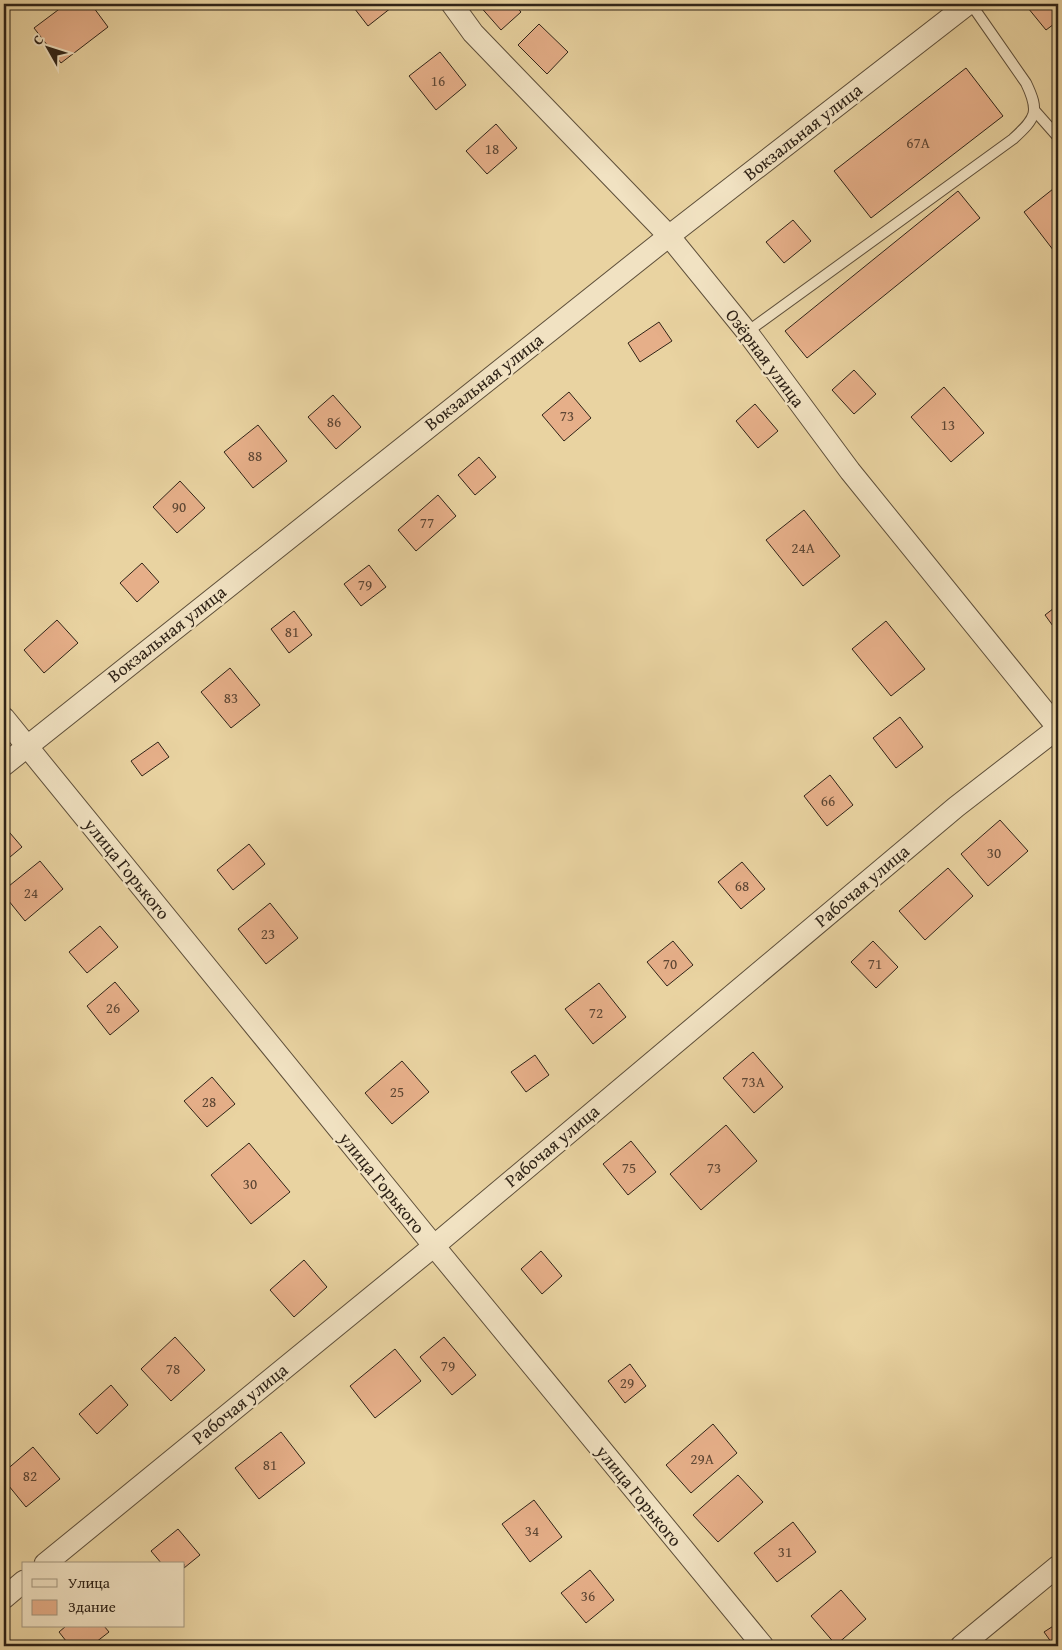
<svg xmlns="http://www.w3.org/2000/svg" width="1062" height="1650" viewBox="0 0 1062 1650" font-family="'Gentium Book Plus',serif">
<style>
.building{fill:#e6af89;stroke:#2f2317}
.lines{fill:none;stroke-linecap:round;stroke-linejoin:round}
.lane-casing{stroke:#5e4f3a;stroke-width:12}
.street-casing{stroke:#5e4f3a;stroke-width:23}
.lane{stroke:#f1e2c2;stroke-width:10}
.street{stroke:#f1e2c2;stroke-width:21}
.labels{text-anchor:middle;stroke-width:4.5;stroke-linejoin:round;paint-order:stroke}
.number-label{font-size:15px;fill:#5d4634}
.street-label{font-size:18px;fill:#2f2317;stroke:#f1e2c2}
</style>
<rect width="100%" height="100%" fill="#e9d3a1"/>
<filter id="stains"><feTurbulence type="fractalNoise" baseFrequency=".004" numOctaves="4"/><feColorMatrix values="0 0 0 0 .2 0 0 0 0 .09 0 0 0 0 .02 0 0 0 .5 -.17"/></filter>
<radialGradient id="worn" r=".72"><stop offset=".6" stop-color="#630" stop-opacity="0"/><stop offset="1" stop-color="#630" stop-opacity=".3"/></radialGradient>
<g class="building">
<path d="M66,4H91L108,27L61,63L34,28Z"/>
<path d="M351,4H396L368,26Z"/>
<path d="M478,4H514L521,12L501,30Z"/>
<path d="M1034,4H1058V21L1046,30L1028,8Z"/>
<path d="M539,24L568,52L547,74L518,45Z"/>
<path d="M440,52L466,85L436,110L409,76Z"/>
<path d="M966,68L1003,116L871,218L834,171Z"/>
<path d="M496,124L517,148L487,174L466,151Z"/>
<path d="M1053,189L1058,195L1057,255L1024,212Z"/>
<path d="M958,191L980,218L807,358L785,331Z"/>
<path d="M793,220L811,241L784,263L766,242Z"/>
<path d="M659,322L672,341L640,362L628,343Z"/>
<path d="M854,370L876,394L854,414L832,390Z"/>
<path d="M944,387L984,433L951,462L911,417Z"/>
<path d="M569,392L591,418L564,441L542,415Z"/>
<path d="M333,395L361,427L336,449L308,417Z"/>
<path d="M755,404L778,431L758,448L736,421Z"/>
<path d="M258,425L287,461L253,488L224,452Z"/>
<path d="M479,457L496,477L475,495L458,475Z"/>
<path d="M180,481L205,508L177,533L153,507Z"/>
<path d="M438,495L456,516L416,551L398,530Z"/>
<path d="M804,510L840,556L803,586L766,540Z"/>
<path d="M142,563L159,582L137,602L120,583Z"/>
<path d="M369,565L386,587L361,606L344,584Z"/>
<path d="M1058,605V633L1045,615Z"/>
<path d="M294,611L312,635L289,653L271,629Z"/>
<path d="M57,620L78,643L44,673L24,650Z"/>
<path d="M886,621L925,669L891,696L852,649Z"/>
<path d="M230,668L260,705L231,728L201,692Z"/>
<path d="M900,717L923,747L896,768L873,738Z"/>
<path d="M158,742L169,757L142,776L131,761Z"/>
<path d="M830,775L853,805L827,826L804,796Z"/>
<path d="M1000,820L1028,851L988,886L961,854Z"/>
<path d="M4,826L22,847L4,862Z"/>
<path d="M249,844L265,864L233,890L217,870Z"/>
<path d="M40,861L63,889L25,921L4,895V890Z"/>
<path d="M742,862L765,889L741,909L718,882Z"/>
<path d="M948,868L973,896L925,940L899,911Z"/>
<path d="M270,903L298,938L266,964L238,929Z"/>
<path d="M100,926L118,947L87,973L69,952Z"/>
<path d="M673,941L693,965L667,986L647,962Z"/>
<path d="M873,941L898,967L876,988L851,962Z"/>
<path d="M115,982L139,1011L110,1035L87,1006Z"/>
<path d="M599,983L626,1017L593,1044L565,1009Z"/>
<path d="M753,1052L783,1087L754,1113L723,1078Z"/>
<path d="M535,1055L549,1075L526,1092L511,1072Z"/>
<path d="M402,1061L429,1092L392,1124L365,1093Z"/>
<path d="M212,1077L235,1104L207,1127L184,1101Z"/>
<path d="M726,1125L757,1161L701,1210L670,1174Z"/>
<path d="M631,1141L656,1172L628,1195L603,1164Z"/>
<path d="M249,1143L290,1192L251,1224L211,1175Z"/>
<path d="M541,1251L562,1276L542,1294L521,1269Z"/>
<path d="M304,1260L327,1287L294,1317L270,1290Z"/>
<path d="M175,1337L205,1370L171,1401L141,1369Z"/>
<path d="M444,1337L476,1375L452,1395L420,1357Z"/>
<path d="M395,1349L421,1381L375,1418L350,1386Z"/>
<path d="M630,1364L646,1386L625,1403L608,1381Z"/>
<path d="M111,1385L128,1405L97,1434L79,1414Z"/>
<path d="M713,1424L737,1453L691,1493L666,1465Z"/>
<path d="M281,1432L305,1463L259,1499L235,1468Z"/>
<path d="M33,1447L60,1479L26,1507L4,1480V1472Z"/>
<path d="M738,1475L763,1502L718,1542L693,1515Z"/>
<path d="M534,1500L562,1537L530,1562L502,1524Z"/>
<path d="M793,1522L816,1552L777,1582L754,1553Z"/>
<path d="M178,1529L200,1555L184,1568V1564H162L151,1551Z"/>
<path d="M590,1570L614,1600L586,1623L561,1593Z"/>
<path d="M841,1590L866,1619L836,1645L811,1616Z"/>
<path d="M1058,1623V1646H1054L1044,1632Z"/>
<path d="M66,1626H104L109,1632L91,1646H70L59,1632Z"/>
</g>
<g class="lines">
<defs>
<g id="lane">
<path d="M1035,111L1058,137"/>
<path d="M747,332L1013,139C1036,118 1040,112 1026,83L971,4"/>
</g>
<g id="street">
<path d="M452,4L473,33L669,236L747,332L850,471L1058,728"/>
<path d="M4,718L434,1246L763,1646"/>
<path d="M4,765L669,236L968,4"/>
<path d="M45,1564L434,1246L956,807L1058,728"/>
<path d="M4,1598L24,1581"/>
<path d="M961,1646L1058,1566"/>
</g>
</defs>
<use href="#lane" class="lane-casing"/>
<use href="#street" class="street-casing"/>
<use href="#lane" class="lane"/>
<use href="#street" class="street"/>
</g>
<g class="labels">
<g class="number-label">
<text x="438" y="86">16</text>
<text x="918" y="148">67А</text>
<text x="492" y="154">18</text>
<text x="567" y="421">73</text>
<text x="334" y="427">86</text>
<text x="948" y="430">13</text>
<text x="255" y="461">88</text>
<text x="179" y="512">90</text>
<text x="427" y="528">77</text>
<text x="803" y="553">24А</text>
<text x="365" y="590">79</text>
<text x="292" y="637">81</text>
<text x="231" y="703">83</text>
<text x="828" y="806">66</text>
<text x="994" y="858">30</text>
<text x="742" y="891">68</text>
<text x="31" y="898">24</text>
<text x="268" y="939">23</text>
<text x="670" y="969">70</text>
<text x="875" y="969">71</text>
<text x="113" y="1013">26</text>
<text x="596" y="1018">72</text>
<text x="753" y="1087">73А</text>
<text x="397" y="1097">25</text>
<text x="209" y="1107">28</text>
<text x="629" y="1173">75</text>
<text x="714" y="1173">73</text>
<text x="250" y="1189">30</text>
<text x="448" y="1371">79</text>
<text x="173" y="1374">78</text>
<text x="627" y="1388">29</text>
<text x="702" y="1464">29А</text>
<text x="270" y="1470">81</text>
<text x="30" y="1481">82</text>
<text x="532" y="1536">34</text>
<text x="785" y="1557">31</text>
<text x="588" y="1601">36</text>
</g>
<g class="street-label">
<text transform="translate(803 132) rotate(-38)" y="6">Вокзальная улица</text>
<text transform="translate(765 358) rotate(53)" y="6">Озёрная улица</text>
<text transform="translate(484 382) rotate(-38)" y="6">Вокзальная улица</text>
<text transform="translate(167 634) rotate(-38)" y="6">Вокзальная улица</text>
<text transform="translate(127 869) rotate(51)" y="6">улица Горького</text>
<text transform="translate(862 886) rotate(-40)" y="6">Рабочая улица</text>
<text transform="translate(552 1146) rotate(-40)" y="6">Рабочая улица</text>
<text transform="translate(382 1183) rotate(51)" y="6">улица Горького</text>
<text transform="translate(240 1404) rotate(-39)" y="6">Рабочая улица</text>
<text transform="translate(639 1496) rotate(51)" y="6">улица Горького</text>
</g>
</g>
<rect width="1062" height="1650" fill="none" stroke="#e9d3a1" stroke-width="20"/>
<rect x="5" y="5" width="1052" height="1640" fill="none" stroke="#2f2317" stroke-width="2.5"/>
<rect x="10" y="10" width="1042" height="1630" fill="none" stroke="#2f2317"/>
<rect x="22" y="1562" width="162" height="65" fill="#f1e2c2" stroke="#a3967e"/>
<rect x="32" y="1579" width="25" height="8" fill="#f1e2c2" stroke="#a3967e"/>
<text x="68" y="1588" font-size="15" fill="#2f2317">Улица</text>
<rect x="32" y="1600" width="25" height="15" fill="#e6af89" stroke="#a3967e"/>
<text x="68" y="1612" font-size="15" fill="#2f2317">Здание</text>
<g transform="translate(48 48) rotate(309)" stroke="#f1e2c2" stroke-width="4" paint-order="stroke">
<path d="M0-4L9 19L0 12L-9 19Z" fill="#2f2317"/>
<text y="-8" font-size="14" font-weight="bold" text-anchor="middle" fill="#2f2317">С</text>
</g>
<rect width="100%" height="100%" filter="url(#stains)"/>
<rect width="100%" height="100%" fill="url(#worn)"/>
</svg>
